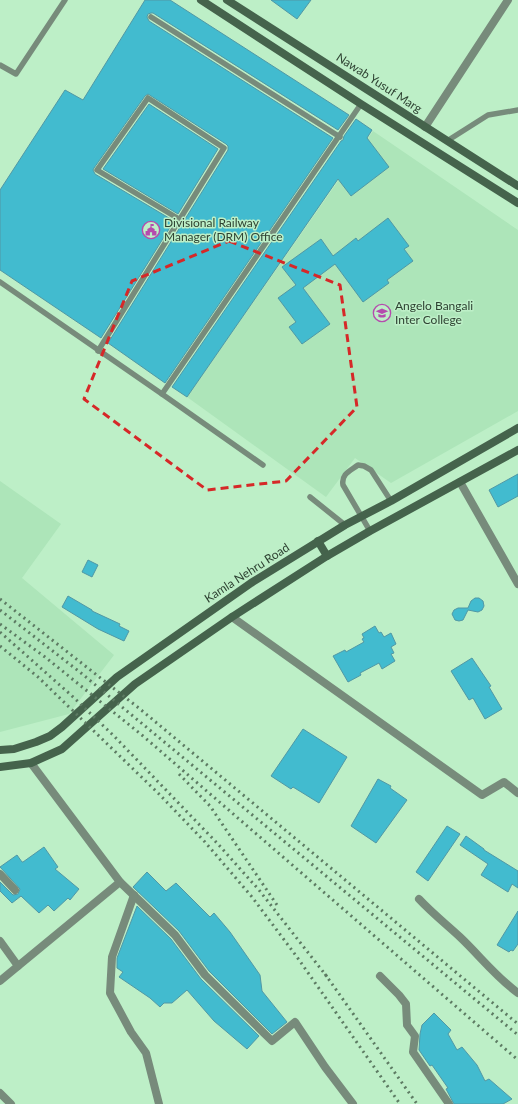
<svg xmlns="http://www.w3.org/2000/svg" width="518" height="1104" viewBox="0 0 518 1104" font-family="Lato,sans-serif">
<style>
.built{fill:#ade5b9}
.building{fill:#42bbcf;stroke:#5198a5}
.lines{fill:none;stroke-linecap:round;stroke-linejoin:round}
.lane{stroke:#778b7b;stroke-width:5.5}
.street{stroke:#778b7b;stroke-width:8}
.secondary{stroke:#45634c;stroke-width:8}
.rail{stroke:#5d7b63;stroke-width:3;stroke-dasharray:2 4;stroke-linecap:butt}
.marked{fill:none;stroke:#d62828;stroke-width:3;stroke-dasharray:8 5;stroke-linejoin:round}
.labels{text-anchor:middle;stroke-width:3;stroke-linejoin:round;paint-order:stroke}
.street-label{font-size:12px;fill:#2e4232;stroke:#bdefc7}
.poi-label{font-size:12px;fill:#2e4232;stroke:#bdefc7;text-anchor:start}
</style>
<rect width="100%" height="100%" fill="#bdefc7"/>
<g class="built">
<path d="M373,131L518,230V411L391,483L355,458L326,497L187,397Z"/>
<path d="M0,481L61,524L22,578L114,655L69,714L0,732Z"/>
</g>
<g class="building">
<path d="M145,0H170L349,115L338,130L153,13H151L148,14L147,17L149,21L333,138L165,383L108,343L228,150V146L226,144L148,94L145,96L94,168L93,170L95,174L174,221L101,338L0,270V190L65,90L83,100Z"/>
<path d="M271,0H311L297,19Z"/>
<path d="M149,104L218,149L178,214L103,169Z"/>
<path d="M356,119L372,130L367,138L389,167L351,196L338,179L187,397L172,387L341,141L343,140L344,136Z"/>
<path d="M388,218L409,246L404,249L413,261L387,280L389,283L363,302L335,264L303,288L330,324L302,344L289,327L296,322L278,298L296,285L282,267L321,239L333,256L356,238L358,241Z"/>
<path d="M518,474V496L498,507L489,490Z"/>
<path d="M88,560L98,565L92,577L82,572Z"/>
<path d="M68,596L92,610V611L120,624L119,626L129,631L124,641L98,629L62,607Z"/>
<path d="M475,598H479L483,601L484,606L482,610L478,612L468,610L463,620L459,621L455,620L452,614L454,610L458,608H468L471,601Z"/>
<path d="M375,626L379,633L381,632L384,637L391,633L396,644L391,647L394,653L391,654L395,661L382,669L379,663L360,673L361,675L348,682L333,656L345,650L346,652L364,642L362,639L364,638L362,634Z"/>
<path d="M472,658L491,686L489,687L502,709L485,719L473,698L469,700L451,671Z"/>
<path d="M303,729L347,757L319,803L293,787L291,789L271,776Z"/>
<path d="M378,779L391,786L390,788L407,800L376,843L351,826Z"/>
<path d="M447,826L460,834L428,881L416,872Z"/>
<path d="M466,836L484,849V850L518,871V888L512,884L508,892L481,875L488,864L460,845Z"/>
<path d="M44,847L58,867L55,869L79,889L70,900L68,898L54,911L48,905L39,913L21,896L12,903L0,891V882L13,895L18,894L20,889L0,867L17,855L22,862H23Z"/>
<path d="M147,872L166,891L176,883L210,917L214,913L230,932L260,975L262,991L287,1022L272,1034L209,971L179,931L133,887Z"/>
<path d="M137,906L171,939L201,979L259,1036L247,1049L214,1021L187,990L172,1003H164L160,1007L150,998L119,977L123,972L117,968V958Z"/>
<path d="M518,911V944L513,951L511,950L509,952L497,945Z"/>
<path d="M434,1013L451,1030L448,1034L457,1050L462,1047L477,1065L485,1081L489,1079L512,1099L503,1104H454L446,1089L448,1088L432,1065L430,1066L419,1050L420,1034L422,1025Z"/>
</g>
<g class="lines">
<g class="lane">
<path d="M151,17L340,137"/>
<path d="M0,65L16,74L65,0"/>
<path d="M447,141L488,115L518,110"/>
<path d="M0,282L162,394L263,465"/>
<path d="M98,351L224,148L148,98L97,170L179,219"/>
<path d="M162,394L361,104"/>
<path d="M310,497L345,525"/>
<path d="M370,531L343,485C341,474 350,471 358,465L364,466L371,470L391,501"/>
</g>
<g class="street">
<path d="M425,127L508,0"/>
<path d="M460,482L518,584"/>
<path d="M232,617L482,795L504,782L518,793"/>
<path d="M31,763L120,882L175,935L205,975L272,1041L295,1022L325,1067L353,1104"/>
<path d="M0,874L15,890"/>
<path d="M134,895L112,957L110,993L131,1032L146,1053L159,1104"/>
<path d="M419,899C432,913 446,924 460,937C480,956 496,977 518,993"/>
<path d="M0,941L18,966"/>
<path d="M380,976L399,995L406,1004L407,1025L415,1036L413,1052L449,1104"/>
<path d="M0,981L120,882"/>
<path d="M0,1093L11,1104"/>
</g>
<g class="secondary">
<path d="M201,0L361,104L518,203"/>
<path d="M227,0L518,186"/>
<path d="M318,541L327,556"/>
<path d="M0,750L14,749L36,742L50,736L62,727L117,677L251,583L345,525L391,501L518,428"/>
<path d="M0,767L31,763L62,749L135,684L232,617L327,556L370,531L518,450"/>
</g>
<g class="rail">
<path d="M0,599L140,709L518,1024"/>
<path d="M0,610L81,673L518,1035"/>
<path d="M0,624L45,657L143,736L518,1060"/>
<path d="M0,632L71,695L114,736L217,843L259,890L328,978"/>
<path d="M0,646L38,677L159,794L205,842L252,897L297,957L400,1104"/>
<path d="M179,774L210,806L279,908"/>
<path d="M325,974L417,1104"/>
</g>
</g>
<path class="marked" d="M229,241L340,285L357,407L286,481L207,490L84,399L132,281Z"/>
<defs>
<symbol id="civic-ring" viewBox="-11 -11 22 22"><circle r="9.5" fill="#bdefc7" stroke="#b54bad" stroke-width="1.5"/><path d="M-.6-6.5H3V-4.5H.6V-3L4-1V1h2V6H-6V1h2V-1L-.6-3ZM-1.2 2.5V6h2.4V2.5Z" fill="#b54bad"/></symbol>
<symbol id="school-ring" viewBox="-11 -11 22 22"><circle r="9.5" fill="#bdefc7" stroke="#b54bad" stroke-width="1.5"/><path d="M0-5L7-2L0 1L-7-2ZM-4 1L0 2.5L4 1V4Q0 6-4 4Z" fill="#b54bad"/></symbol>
</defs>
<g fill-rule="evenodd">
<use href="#civic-ring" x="141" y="220" width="20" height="20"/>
<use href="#school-ring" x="372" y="303" width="20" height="20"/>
</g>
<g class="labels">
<g class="street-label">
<text transform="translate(379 83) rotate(33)" y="4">Nawab Yusuf Marg</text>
<text transform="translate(247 573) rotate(-33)" y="4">Kamla Nehru Road</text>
</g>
<g class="poi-label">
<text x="164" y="227">Divisional Railway<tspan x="164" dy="14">Manager (DRM) Office</tspan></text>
<text x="395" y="310">Angelo Bangali<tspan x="395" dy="14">Inter College</tspan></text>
</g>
</g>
</svg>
